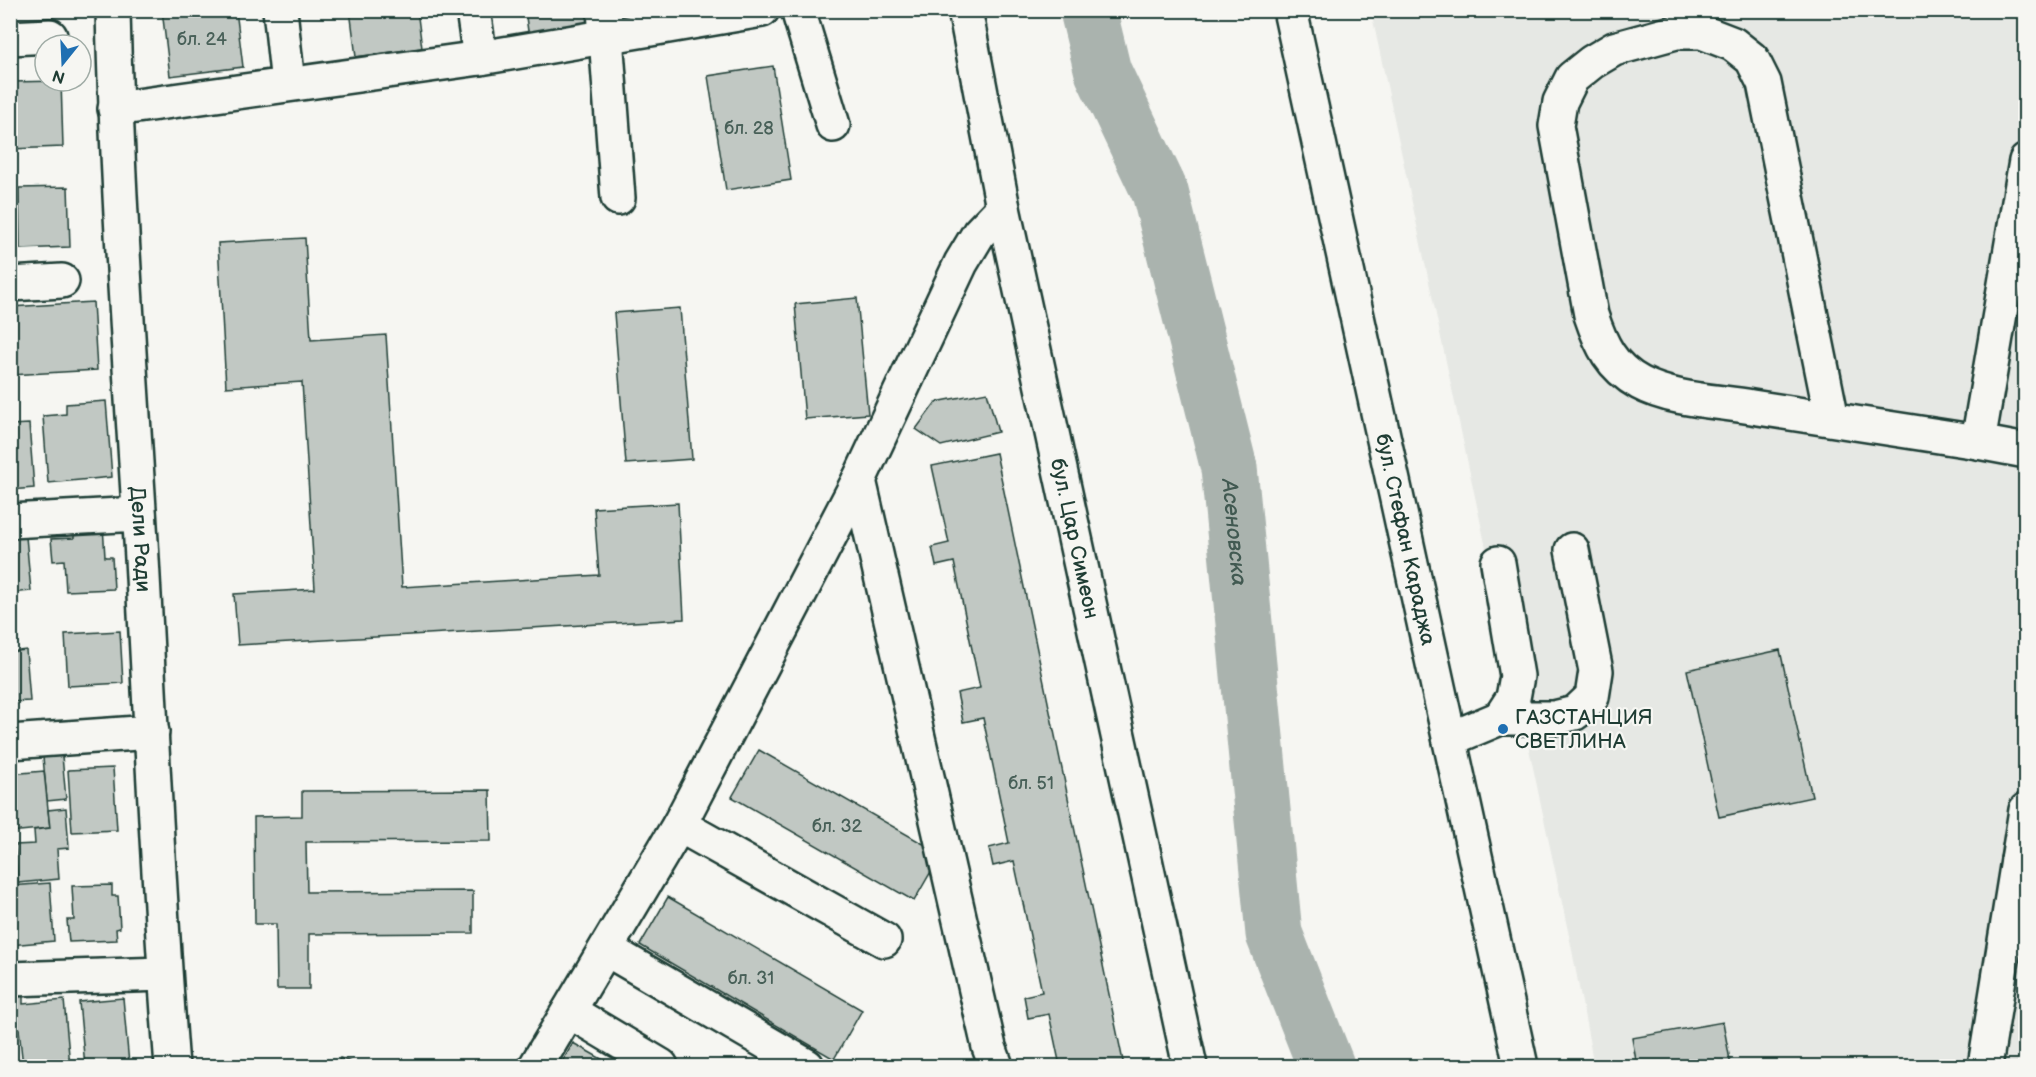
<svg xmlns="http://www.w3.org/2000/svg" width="2036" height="1077" viewBox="0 0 2036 1077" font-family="'Balsamiq Sans',sans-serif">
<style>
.built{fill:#e6e8e4}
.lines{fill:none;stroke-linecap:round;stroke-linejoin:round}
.river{stroke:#aab3ae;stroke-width:57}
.building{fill:#c1c8c3;stroke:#1f3d34;stroke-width:1.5}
.minor-casing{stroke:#1f3d34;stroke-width:38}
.major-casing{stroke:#1f3d34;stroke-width:38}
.minor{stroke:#f6f6f2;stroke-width:33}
.major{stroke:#f6f6f2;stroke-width:33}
.poi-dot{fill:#1f6fb2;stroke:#f6f6f2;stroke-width:2}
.labels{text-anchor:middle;stroke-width:4.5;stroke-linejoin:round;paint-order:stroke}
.number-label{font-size:18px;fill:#486058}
.street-label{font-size:21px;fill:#1f3d34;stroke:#f6f6f2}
.poi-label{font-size:21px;fill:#1f3d34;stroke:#f6f6f2;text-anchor:start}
.water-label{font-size:22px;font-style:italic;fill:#425a52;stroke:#f6f6f2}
</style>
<rect width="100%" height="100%" fill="#f6f6f2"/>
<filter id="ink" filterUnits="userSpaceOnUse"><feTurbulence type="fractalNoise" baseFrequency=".0167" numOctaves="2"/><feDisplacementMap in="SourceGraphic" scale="12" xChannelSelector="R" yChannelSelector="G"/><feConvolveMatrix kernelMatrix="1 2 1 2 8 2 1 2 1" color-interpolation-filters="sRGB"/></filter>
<g filter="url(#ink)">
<path class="built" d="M1371,11H2025V1066H1594L1571,945Z"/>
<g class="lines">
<path class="river" id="s1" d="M1088,10L1103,72L1160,192L1229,468L1274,934L1326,1066"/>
</g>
<g class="building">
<path d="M162,10H236L243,67L170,76Z"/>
<path d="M350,10H417L422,48L356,57Z"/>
<path d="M525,10H593L596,28L529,38Z"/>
<path d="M773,66L791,180L726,190L708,76Z"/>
<path d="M61,81L63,147L10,149V82Z"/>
<path d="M68,187L70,247L20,249L19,188Z"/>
<path d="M305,238L311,340L386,335L402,587L599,575L594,508L678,503L684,619L238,645L234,594L315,589L302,382L226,387L218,243Z"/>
<path d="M857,298L868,414L805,419L795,304Z"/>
<path d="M93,302L97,370L10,375V307Z"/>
<path d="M680,308L692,459L626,464L614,313Z"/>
<path d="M987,392L998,432L941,446L916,429L936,402Z"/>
<path d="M106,401L112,477L48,483L43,416L66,414V404Z"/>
<path d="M29,424L34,488L10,490V425Z"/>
<path d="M996,453L1124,1066H1060L1049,1014L1028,1018L1024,996L1042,992L1014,861L993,866L989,848L1009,843L983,718L963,722L957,693L980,688L954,562L936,566L932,547L949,543L932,466Z"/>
<path d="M25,526L31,591L10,593V527Z"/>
<path d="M103,526L105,557H112L114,589L66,591L64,560L53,561L51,539L74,538V528Z"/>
<path d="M120,631L123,683L68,686L65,634Z"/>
<path d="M26,650L30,701L10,702V652Z"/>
<path d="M1780,650L1812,797L1719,817L1687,670Z"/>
<path d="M759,750L941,854L914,901L732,797Z"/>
<path d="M62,756L66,799L47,801L43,757Z"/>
<path d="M113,768L117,830L72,832L68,770Z"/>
<path d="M44,771L50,828L10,832V774Z"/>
<path d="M490,790L491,841L306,842L307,892L473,891V933L309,934V989H277L276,924H255L254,817L302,816V791Z"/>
<path d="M66,808L69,848L57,849L59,879L18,883L15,845L35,844L34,830L50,828L48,810Z"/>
<path d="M50,883L54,941L10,945V886Z"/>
<path d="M112,885V896H118L120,928L116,929L117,940L69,942L67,920H74L72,886Z"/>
<path d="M668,897L862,1010L834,1059L640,945Z"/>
<path d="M23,996V1004L64,1000L70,1066H23L19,1029H11L10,997Z"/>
<path d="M123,998L129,1064L85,1066L79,1002Z"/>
<path d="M1723,1022L1731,1066H1637L1632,1038Z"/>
<path d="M573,1043L614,1066H560Z"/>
<path d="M340,1058L361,1066H337Z"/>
</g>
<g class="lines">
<defs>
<g id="minor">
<path id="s2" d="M113,10C117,188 130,364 141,541C151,716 158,892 172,1066"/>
<path d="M280,10L288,84"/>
<path d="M473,10L480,58"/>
<path d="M604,10L618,198"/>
<path d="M798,10L833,125"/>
<path d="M10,38L50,36"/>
<path d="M115,109L480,58L762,10"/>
<path d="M2026,161L1978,442L2026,451"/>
<path d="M10,284L62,281"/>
<path d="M1832,419L1764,83L1752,59L1733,44L1702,32H1676L1614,49L1592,62L1572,78L1560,102L1556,126L1591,315C1601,345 1611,367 1640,383C1671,400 1717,401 1752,407C1827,418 1902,430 1978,442"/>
<path d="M859,480L989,1047L996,1066"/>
<path d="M10,521L139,514"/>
<path d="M1498,563L1517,676L1513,698L1500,718"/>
<path d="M1450,739L1500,718H1554L1575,713L1592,697L1596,671L1572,550"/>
<path d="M10,742L152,732"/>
<path d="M2026,810L2018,860L2026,861"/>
<path d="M679,825L884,940"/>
<path d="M606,949L807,1066"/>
<path d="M10,979L164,974"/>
<path d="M569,1011L661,1066"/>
<path d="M536,1066L679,825L859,480L961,263L979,233L1003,208"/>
<path d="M1985,1066L2018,860"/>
</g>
<g id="major">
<path id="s3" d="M965,10L1003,208L1190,1066"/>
<path id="s4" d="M1290,10L1521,1066"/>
</g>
</defs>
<use href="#minor" class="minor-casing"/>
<use href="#major" class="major-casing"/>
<use href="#minor" class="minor"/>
<use href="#major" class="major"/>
</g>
</g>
<circle class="poi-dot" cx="1503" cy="729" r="6"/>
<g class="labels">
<g class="number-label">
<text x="202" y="45">бл. 24</text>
<text x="749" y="134">бл. 28</text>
<text x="1031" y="789">бл. 51</text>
<text x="837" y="832">бл. 32</text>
<text x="751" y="984">бл. 31</text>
</g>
<g class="street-label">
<text dy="7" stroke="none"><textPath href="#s4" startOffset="542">бул. Стефан Караджа</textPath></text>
<text dy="7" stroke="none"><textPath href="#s2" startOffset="530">Дели Ради</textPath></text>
<text dy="7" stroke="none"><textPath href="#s3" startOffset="540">бул. Цар Симеон</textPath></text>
</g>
<g class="poi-label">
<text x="1515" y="724">ГАЗСТАНЦИЯ<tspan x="1515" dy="24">СВЕТЛИНА</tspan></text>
</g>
<g class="water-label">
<text dy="8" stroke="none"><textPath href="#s1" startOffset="546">Асеновска</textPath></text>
</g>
</g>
<rect width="2036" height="1077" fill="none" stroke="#f6f6f2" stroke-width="36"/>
<rect x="18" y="18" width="2000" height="1041" fill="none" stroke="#1f3d34" stroke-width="2" filter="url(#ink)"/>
<g transform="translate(63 63) rotate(198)"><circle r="28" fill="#f6f6f2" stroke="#a0aca6" stroke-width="1.5"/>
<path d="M0-4.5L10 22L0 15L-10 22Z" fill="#1f6fb2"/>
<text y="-9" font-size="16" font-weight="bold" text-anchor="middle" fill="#1f3d34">N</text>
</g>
</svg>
